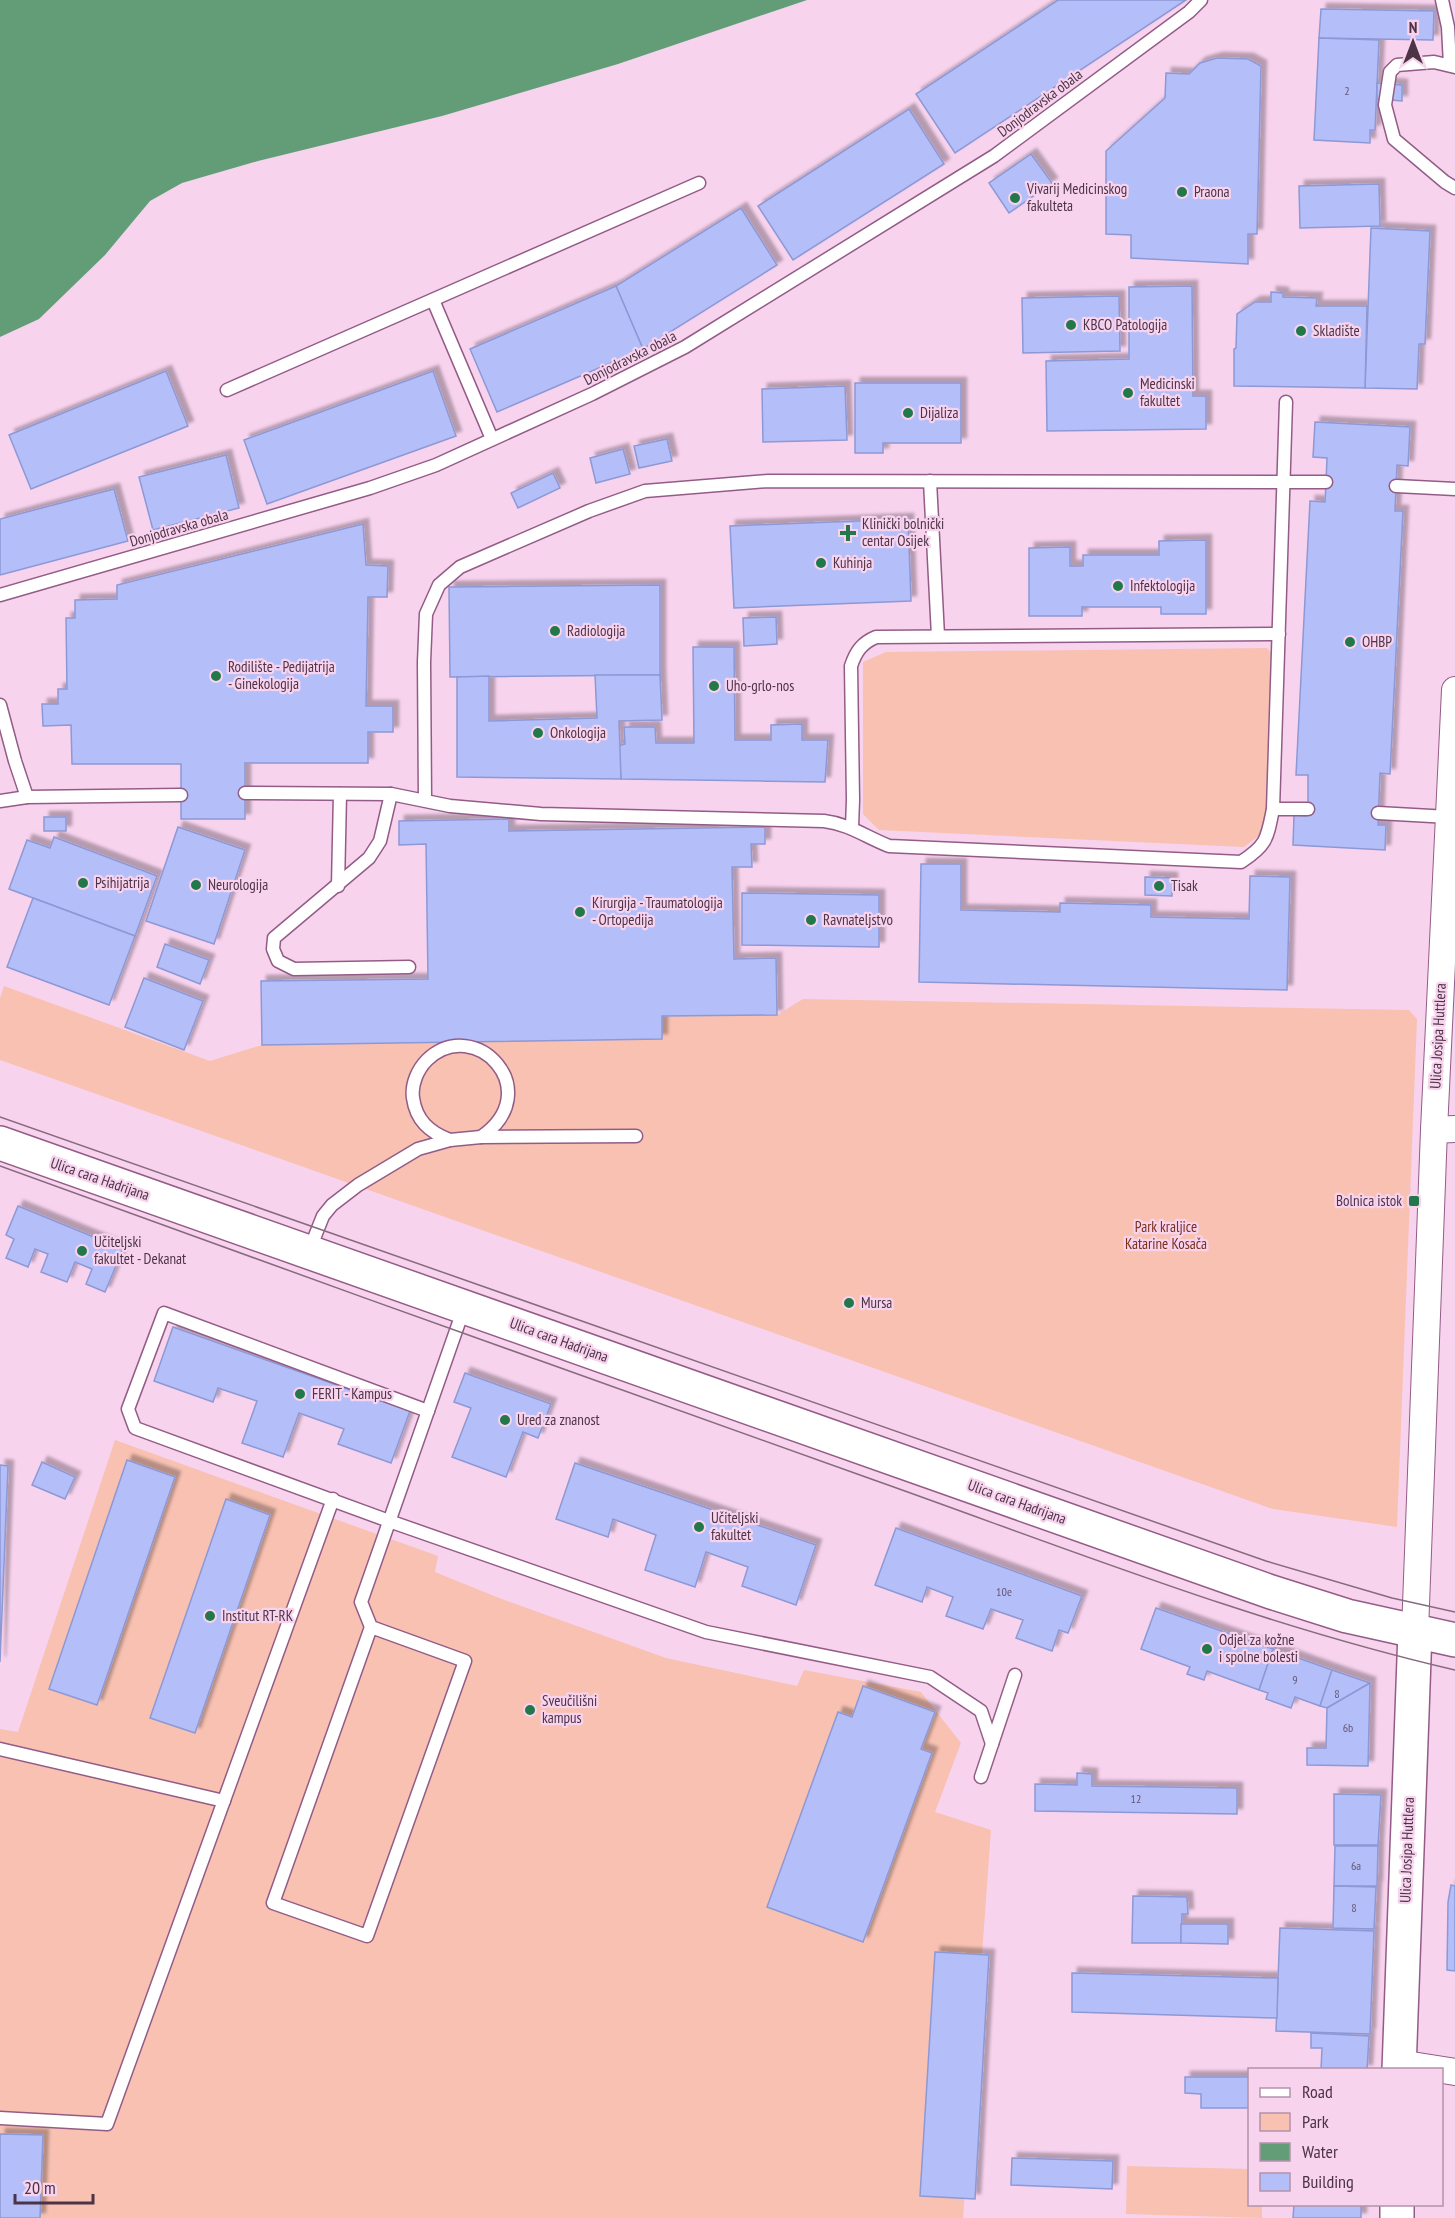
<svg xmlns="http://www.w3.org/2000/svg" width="1455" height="2218" viewBox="0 0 1455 2218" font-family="'PT Sans Narrow',sans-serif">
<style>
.green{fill:#f8c1b2}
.water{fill:#629d78}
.building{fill:#b4bff9;stroke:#8d98d5;stroke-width:1.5;filter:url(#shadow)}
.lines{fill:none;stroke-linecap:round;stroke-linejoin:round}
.lane-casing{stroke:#935c86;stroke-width:15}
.street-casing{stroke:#935c86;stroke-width:28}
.secondary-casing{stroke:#935c86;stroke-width:36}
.lane{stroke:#fff;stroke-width:12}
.street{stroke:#fff;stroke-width:26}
.secondary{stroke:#fff;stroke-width:33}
.tram{stroke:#876a7f;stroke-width:1.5}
.poi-dot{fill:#22784b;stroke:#f8d3ee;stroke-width:2}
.labels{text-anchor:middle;stroke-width:4.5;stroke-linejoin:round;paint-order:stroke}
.number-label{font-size:12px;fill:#665673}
.street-label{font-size:15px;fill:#4c3346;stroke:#f8d3ee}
.poi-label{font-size:15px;fill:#4c3346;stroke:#f8d3ee;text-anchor:start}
.park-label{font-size:15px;fill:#7b2e18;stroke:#f8d3ee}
</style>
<defs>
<filter id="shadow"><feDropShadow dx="5.5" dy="-5.5" stdDeviation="1.5" flood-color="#0004"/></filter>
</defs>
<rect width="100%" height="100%" fill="#f8d3ee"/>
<g class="green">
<path d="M1267,648L1280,665L1266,831L1244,847L879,830L863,814V662L886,652Z"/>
<path d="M4,986L210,1061L262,1045L662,1039V1016L777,1015L803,999L1409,1010L1417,1019L1397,1527L1273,1509L0,1060V998Z"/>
<path d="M115,1440L438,1556L435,1572L499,1598L666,1658L797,1686L804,1670L921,1692L961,1743L935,1812L991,1830L963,2218H0V1729L18,1732Z"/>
<path d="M1127,2166L1249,2169L1250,2204L1262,2205V2218L1126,2214Z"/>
</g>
<path class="water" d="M0,0H807L618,64L442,116L258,161L182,183L150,201L105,255L39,319L0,337Z"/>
<g class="building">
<path d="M1058,0H1186L955,153L916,94Z"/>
<path d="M1321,9L1434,11L1433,40L1319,38Z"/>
<path d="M1319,38L1379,40L1375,130H1370V143L1314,140Z"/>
<path d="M1217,58L1248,59L1261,66L1257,234H1248V264L1131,258V235L1106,234V151L1165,98L1166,73L1189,74L1200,63Z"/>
<path d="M1377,83L1402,85V101L1377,99Z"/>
<path d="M909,109L944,164L793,260L758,206Z"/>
<path d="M1031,154L1052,183L1009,213L989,183Z"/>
<path d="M1379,184L1380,226L1300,228L1299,186Z"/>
<path d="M741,208L777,265L643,349L616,286Z"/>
<path d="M1371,228L1430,231L1425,344H1419L1417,389L1365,388Z"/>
<path d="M616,286L643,349L497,412L470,349Z"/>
<path d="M1192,286L1193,396H1206V429L1047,431L1046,361L1129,359V287Z"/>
<path d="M1271,292L1283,293V297L1317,298L1316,306H1367L1365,388L1234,386V349L1236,348L1237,314L1255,302H1271Z"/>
<path d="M1119,296L1120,351L1023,353L1022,298Z"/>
<path d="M166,371L188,426L31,489L9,435Z"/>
<path d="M433,371L456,436L267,504L244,440Z"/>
<path d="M855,383H961V443H883V453H855Z"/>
<path d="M845,386L847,440L763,442L762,389Z"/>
<path d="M1315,422L1410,427L1408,466L1397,465L1395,511H1403L1390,774L1380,773L1378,825H1386L1385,850L1293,845L1294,815L1306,816L1308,809V775H1296L1310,501L1325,502L1326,482L1327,458L1313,457Z"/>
<path d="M667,439L672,461L639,468L634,446Z"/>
<path d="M623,449L630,474L596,483L590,458Z"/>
<path d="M226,455L239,508L153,530L139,477Z"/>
<path d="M553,473L560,488L518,508L511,493Z"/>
<path d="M114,489L128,541L0,575V519Z"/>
<path d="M908,519L911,601L734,608L730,526Z"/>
<path d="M363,524L366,565L388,566L387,597H368L366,706H393V732H368V763H245V819H181V764H72L71,725L43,726L42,704H58V689H67L66,618H75V600L117,599V585Z"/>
<path d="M1206,540V614H1161V607H1082V616H1029V548L1070,547V566H1083V555H1159V541Z"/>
<path d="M660,585V675L450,677L449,587Z"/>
<path d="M776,617L777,644L744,646L743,618Z"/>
<path d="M693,647H734L735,740H771V725L802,724V740H828L825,782L621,779L618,746L625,744L624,727H655L656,743H694Z"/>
<path d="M595,675H660L662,720L619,721L621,779L457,777V677L489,676V721L597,718Z"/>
<rect x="44" y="817" width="22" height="14"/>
<path d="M509,819V831L765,827V844H751L752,867H732L734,959L776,958L777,1015L662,1016V1039L262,1045L261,981L428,979L426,844L399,845V821Z"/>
<path d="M178,827L245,850L214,944L146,921Z"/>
<path d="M54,837L157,876L135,936L9,889L27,840L50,848Z"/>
<path d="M921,864H961V910L1060,912V903L1151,905V917L1249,919L1250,876L1290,877L1287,990L919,982Z"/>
<path d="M1145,877L1172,878V896L1145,895Z"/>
<path d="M742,893L879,895V947L742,945Z"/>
<path d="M33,898L135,936L109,1005L7,967Z"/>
<path d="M165,944L209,960L200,984L157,967Z"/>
<path d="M144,978L203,1001L184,1050L125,1027Z"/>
<path d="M18,1206L123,1249L105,1292L86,1284L92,1269L75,1262L67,1282L41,1272L48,1254L35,1249L28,1267L6,1258L14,1239L6,1235Z"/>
<path d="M173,1327L410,1411L391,1463L338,1444L344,1429L299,1413L283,1457L242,1443L257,1401L218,1388L213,1402L154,1381Z"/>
<path d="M465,1373L551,1404L538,1438L523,1432L506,1477L452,1457L471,1408L454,1402Z"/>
<path d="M127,1460L175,1477L97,1705L49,1689Z"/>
<path d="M42,1462L75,1477L65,1499L32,1485Z"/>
<path d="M575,1463L816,1545L796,1605L742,1586L748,1567L706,1552L695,1587L645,1570L656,1535L613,1519L608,1537L556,1519Z"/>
<path d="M0,1465L8,1466L0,1662Z"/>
<path d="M226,1499L270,1515L195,1733L150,1718Z"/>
<path d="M896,1528L1082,1596L1068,1633L1059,1630L1052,1651L1016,1638L1023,1620L991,1609L983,1629L946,1616L953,1597L927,1587L922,1602L875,1585Z"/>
<path d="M1156,1608L1273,1649L1259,1690L1207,1671L1204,1680L1187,1674L1190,1667L1141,1649Z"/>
<path d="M1273,1649L1332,1670L1320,1706L1295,1697L1291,1708L1266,1699L1268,1693L1259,1690Z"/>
<path d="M1332,1670L1370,1683L1327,1708L1320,1706Z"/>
<path d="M1370,1683L1368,1766L1307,1765V1748H1326L1327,1708Z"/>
<path d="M863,1686L935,1712L921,1749L932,1753L863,1942L767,1907L838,1712L852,1717Z"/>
<path d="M1077,1773L1092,1774V1786L1237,1788V1814L1035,1811V1784L1077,1785Z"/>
<path d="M1334,1794L1381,1795L1378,1845H1334Z"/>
<path d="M1335,1846H1378L1377,1886H1334Z"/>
<path d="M1451,1885L1455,1886V1971L1447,1970L1448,1902Z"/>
<path d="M1334,1886L1376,1887L1374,1929L1333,1928Z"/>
<path d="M1133,1896L1187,1897L1188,1914H1182L1181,1943H1132Z"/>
<path d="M1181,1924H1228V1944L1181,1943Z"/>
<path d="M1280,1928L1374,1931L1370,2034L1276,2031Z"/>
<path d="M935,1952L989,1955L975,2199L920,2196Z"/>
<path d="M1072,1973L1278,1978L1277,2018L1072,2012Z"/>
<path d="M1311,2033L1369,2036L1367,2070H1321L1322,2048H1311Z"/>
<path d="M1185,2077H1250V2108H1201V2094L1185,2093Z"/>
<path d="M0,2134L43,2135L40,2218H0Z"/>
<path d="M1012,2158L1113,2161L1112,2189L1011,2185Z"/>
<path d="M1294,2204H1361V2218H1293Z"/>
</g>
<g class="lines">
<defs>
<g id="lane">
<path d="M1442,0L1448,27L1450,65"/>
<path d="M1455,67L1434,62L1397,65L1390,72L1385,105L1394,139L1445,182L1455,188"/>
<path d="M433,300L492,439"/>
<path d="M227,390L699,183"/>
<path d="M930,481L938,636"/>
<path d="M1396,486L1455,489"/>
<path d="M0,595L370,488L436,465L592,394L685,347L994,156L1189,12L1201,0"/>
<path d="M0,705L15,761L27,797"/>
<path d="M245,793L391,794L450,806L541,814L824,821C849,824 866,837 889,846L1241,862C1267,845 1267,839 1273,809L1286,402"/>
<path d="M391,794L380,841L369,858L274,938L273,949L278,961L294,969L409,967"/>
<path d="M425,800L424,662L426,614L439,585L460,567L589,511L645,491L768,481L1326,482"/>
<path d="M0,801L27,797L181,795"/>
<path d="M1273,809H1308"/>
<path d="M1378,813L1449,817"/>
<path d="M852,827L853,800L851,666C856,651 862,643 876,637L1279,634"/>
<path d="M338,886L340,794"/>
<path d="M450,1140C429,1132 416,1120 413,1098C411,1084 418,1069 427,1060C475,1014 548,1091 481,1137"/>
<path d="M309,1251L323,1216L332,1205L358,1185L418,1149L450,1140L481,1137L636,1136"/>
<path d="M428,1411L164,1313L128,1409L135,1428L389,1521L706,1632L930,1677L981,1711L992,1744"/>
<path d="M371,1627L465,1661L367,1936L273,1903L371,1627L361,1602L464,1308"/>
<path d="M0,1749L224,1801"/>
<path d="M981,1777L1015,1675"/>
<path d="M0,2118L107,2124L333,1499"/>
</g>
<g id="street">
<path d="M1434,1130L1455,1129"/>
<path d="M1415,1631L1434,1130L1455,690"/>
<path d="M1399,2063L1455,2072"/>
</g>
<g id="secondary">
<path d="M0,1143L1271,1592L1347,1616L1455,1640"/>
<path d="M1399,2070L1415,1631"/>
<path d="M1397,2218V2204"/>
</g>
</defs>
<use href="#lane" class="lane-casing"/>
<use href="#street" class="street-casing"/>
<use href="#secondary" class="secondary-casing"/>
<use href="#lane" class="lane"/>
<use href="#street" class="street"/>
<use href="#secondary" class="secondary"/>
<g class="tram">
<path d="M0,1117L1266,1561L1392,1598L1455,1612"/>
<path d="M0,1166C291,1272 582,1376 874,1480C1066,1548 1256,1624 1455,1670"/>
</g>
</g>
<g class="poi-dot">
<circle cx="1182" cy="192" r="6"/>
<circle cx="1015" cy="198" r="6"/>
<circle cx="1071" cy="325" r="6"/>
<circle cx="1301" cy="331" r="6"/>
<circle cx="1128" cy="393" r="6"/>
<circle cx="908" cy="413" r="6"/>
<path d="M845 524h6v6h6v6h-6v6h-6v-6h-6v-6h6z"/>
<circle cx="821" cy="563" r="6"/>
<circle cx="1118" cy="586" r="6"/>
<circle cx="555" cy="631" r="6"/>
<circle cx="1350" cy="642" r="6"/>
<circle cx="216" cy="676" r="6"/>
<circle cx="714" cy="686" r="6"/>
<circle cx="538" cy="733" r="6"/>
<circle cx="83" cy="883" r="6"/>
<circle cx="196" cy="885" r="6"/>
<circle cx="1159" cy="886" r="6"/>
<circle cx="580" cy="912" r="6"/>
<circle cx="811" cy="920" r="6"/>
<rect x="1408" y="1195" width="12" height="12" rx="3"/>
<circle cx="82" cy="1251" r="6"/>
<circle cx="849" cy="1303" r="6"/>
<circle cx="300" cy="1394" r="6"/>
<circle cx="505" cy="1420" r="6"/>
<circle cx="699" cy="1527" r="6"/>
<circle cx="210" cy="1616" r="6"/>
<circle cx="1207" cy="1649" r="6"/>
<circle cx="530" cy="1710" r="6"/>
</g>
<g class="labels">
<g class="number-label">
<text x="1347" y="95">2</text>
<text x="1004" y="1596">10e</text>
<text x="1295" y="1684">9</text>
<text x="1337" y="1698">8</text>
<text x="1348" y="1732">6b</text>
<text x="1136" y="1803">12</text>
<text x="1356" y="1870">6a</text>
<text x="1354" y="1912">8</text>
</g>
<g class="street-label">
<text transform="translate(1040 103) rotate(-37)" y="5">Donjodravska obala</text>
<text transform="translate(630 358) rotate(-27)" y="5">Donjodravska obala</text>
<text transform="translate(179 528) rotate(-16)" y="5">Donjodravska obala</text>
<text transform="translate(1438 1036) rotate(-87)" y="5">Ulica Josipa Huttlera</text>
<text transform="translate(100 1179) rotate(19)" y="5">Ulica cara Hadrijana</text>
<text transform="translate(559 1340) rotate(20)" y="5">Ulica cara Hadrijana</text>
<text transform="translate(1017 1502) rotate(20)" y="5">Ulica cara Hadrijana</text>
<text transform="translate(1407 1850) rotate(-88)" y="5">Ulica Josipa Huttlera</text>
</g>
<g class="poi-label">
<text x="1027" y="194">Vivarij Medicinskog<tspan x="1027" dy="17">fakulteta</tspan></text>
<text x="1194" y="197">Praona</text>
<text x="1083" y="330">KBCO Patologija</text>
<text x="1313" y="336">Skladište</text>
<text x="1140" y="389">Medicinski<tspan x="1140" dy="17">fakultet</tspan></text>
<text x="920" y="418">Dijaliza</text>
<text x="862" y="529">Klinički bolnički<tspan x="862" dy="17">centar Osijek</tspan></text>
<text x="833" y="568">Kuhinja</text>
<text x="1130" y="591">Infektologija</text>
<text x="567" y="636">Radiologija</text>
<text x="1362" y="647">OHBP</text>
<text x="228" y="672">Rodilište - Pedijatrija<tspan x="228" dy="17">- Ginekologija</tspan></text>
<text x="726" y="691">Uho-grlo-nos</text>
<text x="550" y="738">Onkologija</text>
<text x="95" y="888">Psihijatrija</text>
<text x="208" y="890">Neurologija</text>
<text x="1171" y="891">Tisak</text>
<text x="592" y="908">Kirurgija - Traumatologija<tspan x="592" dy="17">- Ortopedija</tspan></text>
<text x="823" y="925">Ravnateljstvo</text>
<text x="1402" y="1206" text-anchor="end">Bolnica istok</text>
<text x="94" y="1247">Učiteljski<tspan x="94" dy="17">fakultet - Dekanat</tspan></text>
<text x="861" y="1308">Mursa</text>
<text x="312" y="1399">FERIT - Kampus</text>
<text x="517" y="1425">Ured za znanost</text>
<text x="711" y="1523">Učiteljski<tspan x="711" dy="17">fakultet</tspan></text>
<text x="222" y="1621">Institut RT-RK</text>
<text x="1219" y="1645">Odjel za kožne<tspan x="1219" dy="17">i spolne bolesti</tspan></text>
<text x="542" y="1706">Sveučilišni<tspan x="542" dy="17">kampus</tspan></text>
</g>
<g class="park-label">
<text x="1166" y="1232">Park kraljice<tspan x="1166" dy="17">Katarine Kosača</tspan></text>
</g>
</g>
<rect x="1248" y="2068" width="195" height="138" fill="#f8d3ee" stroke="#b393ab" stroke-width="1.5"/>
<rect x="1260" y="2088" width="30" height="9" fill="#ffffff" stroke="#b393ab" stroke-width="1.5"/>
<text x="1302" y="2098" font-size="18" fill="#4c3346">Road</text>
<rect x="1260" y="2113" width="30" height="18" fill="#f8c1b2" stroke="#b393ab" stroke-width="1.5"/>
<text x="1302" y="2128" font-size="18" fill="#4c3346">Park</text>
<rect x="1260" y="2143" width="30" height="18" fill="#629d78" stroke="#b393ab" stroke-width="1.5"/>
<text x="1302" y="2158" font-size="18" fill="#4c3346">Water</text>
<rect x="1260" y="2173" width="30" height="18" fill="#b4bff9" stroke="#b393ab" stroke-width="1.5"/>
<text x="1302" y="2188" font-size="18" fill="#4c3346">Building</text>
<g transform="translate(1413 42)" stroke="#f8d3ee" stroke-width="4.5" paint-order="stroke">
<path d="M0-4.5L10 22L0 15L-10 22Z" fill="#4c3346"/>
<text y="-9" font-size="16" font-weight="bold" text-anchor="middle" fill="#4c3346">N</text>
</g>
<path d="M15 2194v9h78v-9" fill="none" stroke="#4c3346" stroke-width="3"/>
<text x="24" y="2194" font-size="18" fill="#4c3346" stroke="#f8d3ee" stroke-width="4.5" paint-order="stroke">20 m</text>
</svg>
